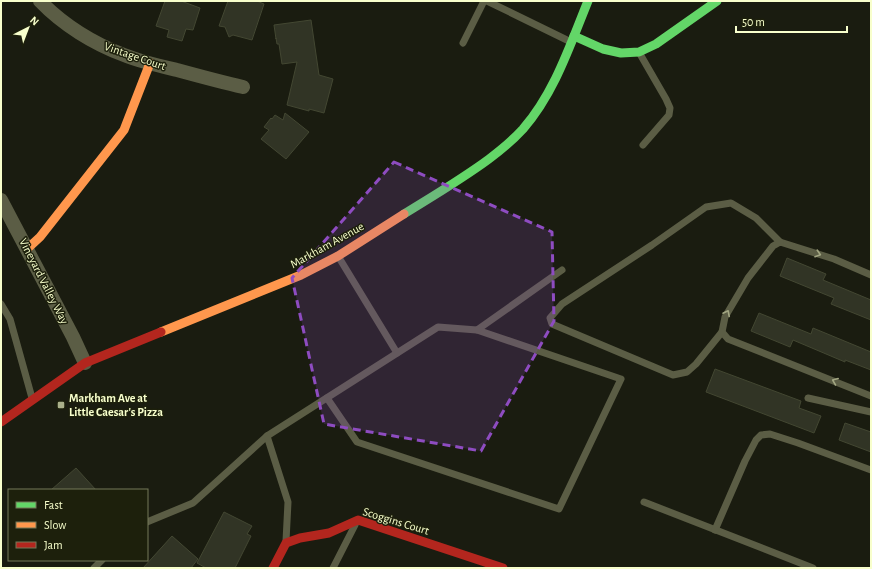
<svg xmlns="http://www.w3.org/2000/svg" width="872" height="569" viewBox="0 0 872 569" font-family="'Alegreya Sans',sans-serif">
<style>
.building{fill:#313425;stroke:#434732}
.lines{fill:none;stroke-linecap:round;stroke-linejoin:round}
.lane{stroke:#5b5d45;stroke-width:7}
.street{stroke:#5b5d45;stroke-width:14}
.fast{stroke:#63d668;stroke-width:9}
.slow{stroke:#ff974d;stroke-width:9}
.jam{stroke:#b3261e;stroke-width:9}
.oneway{stroke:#a2a682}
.marked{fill:#8e4cc1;fill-opacity:0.2;stroke:#8e4cc1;stroke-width:3;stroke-dasharray:8 5;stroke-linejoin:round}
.poi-dot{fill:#aab08a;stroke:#1d200c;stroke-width:1.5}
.labels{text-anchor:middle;stroke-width:3;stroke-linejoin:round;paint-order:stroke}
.street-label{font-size:12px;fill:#f8ffcc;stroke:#1d200c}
.poi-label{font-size:12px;font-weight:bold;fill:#f8ffcc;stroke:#1d200c;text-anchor:start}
</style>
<rect width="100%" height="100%" fill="#1a1c10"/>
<g class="building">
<path d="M165,1H181L200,8L193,30L186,29L182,41L167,37L169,30L156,26Z"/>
<path d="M228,1H257L264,4L252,40L233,35L229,37L225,27L219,26Z"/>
<path d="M311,20L319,75L333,79L324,113L309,109V111L287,105L297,62L282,64L279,44H277L276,38V39L274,25Z"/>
<path d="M285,113L309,132L286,159L261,139L269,130L264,127L271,118L272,119L275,115L283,120Z"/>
<path d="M787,258L826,274L823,280L871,300V320L831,304L834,298L780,276Z"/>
<path d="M759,313L811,334L813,328L871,352V370L845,360V362L793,340L790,347L751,331Z"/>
<path d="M715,369L801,401L799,408L821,416L814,433L706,392Z"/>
<path d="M845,423L871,432V452L839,440Z"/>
<path d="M76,468L96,490H51Z"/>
<path d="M224,512L252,526L247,534L251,536L235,568H206L197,563Z"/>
<path d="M172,536L198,559L191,568H143Z"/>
</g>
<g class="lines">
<g class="lane">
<path d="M487,1L571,42"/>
<path d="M463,43L484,1"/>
<path d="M640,54L666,99L670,108L669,115L643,145"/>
<path d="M338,256L397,353"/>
<path d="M871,275L834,259L780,242L773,246L748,278L725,317L722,332L728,339L871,396"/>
<path d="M1,304L10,319L32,398"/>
<path d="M722,332L696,364L687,372L673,375L552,324L550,318L562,304L652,245L706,207L731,203L756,218L780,242"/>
<path d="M327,398L357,442L559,509L621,379L477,330"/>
<path d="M808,398L871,412"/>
<path d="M267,436L438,327L477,330L562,270"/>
<path d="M644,502L813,568"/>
<path d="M147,522L193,503L267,436L288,502L286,541"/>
<path d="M715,530L745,461L756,440L761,435L770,434L798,443L871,470"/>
<path d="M94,568L102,560"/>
<path d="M333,568L355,525"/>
</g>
<g class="street">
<path d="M40,1C63,25 94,44 124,55C142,62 160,66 177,70C199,76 221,82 243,87"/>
<path d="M1,200L73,337L85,363"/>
</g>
<g class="fast">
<path d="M574,36L603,49L621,53L639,52L656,44L717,1"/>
<path d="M404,214C433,196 462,179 489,159C501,150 513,140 523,129C555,92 570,45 588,1"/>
</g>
<g class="slow">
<path d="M27,249L40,237L124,130L150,63"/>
<path d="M161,332L301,275L338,256L404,214"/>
</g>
<g class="jam">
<path d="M1,422L85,363L161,332"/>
<path d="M273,568L286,543L300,538L329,533L358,520L503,568"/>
</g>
</g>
<defs><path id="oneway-chevron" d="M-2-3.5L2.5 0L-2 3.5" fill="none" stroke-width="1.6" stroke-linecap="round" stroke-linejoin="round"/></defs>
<g class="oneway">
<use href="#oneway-chevron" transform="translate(818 254) rotate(18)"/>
<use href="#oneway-chevron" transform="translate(727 313) rotate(-63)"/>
<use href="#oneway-chevron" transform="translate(835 381) rotate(-158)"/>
</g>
<path class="marked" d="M394,162L552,232L554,321L481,451L324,424L292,278Z"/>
<rect class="poi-dot" x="57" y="401" width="8" height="8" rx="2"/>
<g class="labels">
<g class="street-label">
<text transform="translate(135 56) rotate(19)" y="4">Vintage Court</text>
<text transform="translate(327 245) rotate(-29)" y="4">Markham Avenue</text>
<text transform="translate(44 281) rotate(63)" y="4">Vineyard Valley Way</text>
<text transform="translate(396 521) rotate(17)" y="4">Scoggins Court</text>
</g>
<g class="poi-label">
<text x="69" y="402">Markham Ave at<tspan x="69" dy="14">Little Caesar's Pizza</tspan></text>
</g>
</g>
<rect width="872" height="569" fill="none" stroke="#f8ffcc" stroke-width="4"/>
<rect x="8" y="489" width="140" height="72" fill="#1d200c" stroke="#757959"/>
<rect x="16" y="502" width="20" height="6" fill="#63d668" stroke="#757959"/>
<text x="44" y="509" font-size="12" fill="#f8ffcc">Fast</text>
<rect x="16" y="522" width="20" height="6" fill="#ff974d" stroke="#757959"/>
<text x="44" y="529" font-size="12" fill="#f8ffcc">Slow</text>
<rect x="16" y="542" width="20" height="6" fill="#b3261e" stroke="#757959"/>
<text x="44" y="549" font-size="12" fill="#f8ffcc">Jam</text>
<g transform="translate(28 28) rotate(42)" stroke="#1d200c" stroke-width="3" paint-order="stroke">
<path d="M0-3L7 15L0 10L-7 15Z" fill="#f8ffcc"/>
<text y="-6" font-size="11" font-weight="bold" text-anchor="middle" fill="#f8ffcc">N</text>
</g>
<path d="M736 26v6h111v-6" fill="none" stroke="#f8ffcc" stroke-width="2"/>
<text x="742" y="26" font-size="12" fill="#f8ffcc" stroke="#1d200c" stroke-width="3" paint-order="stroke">50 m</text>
</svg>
